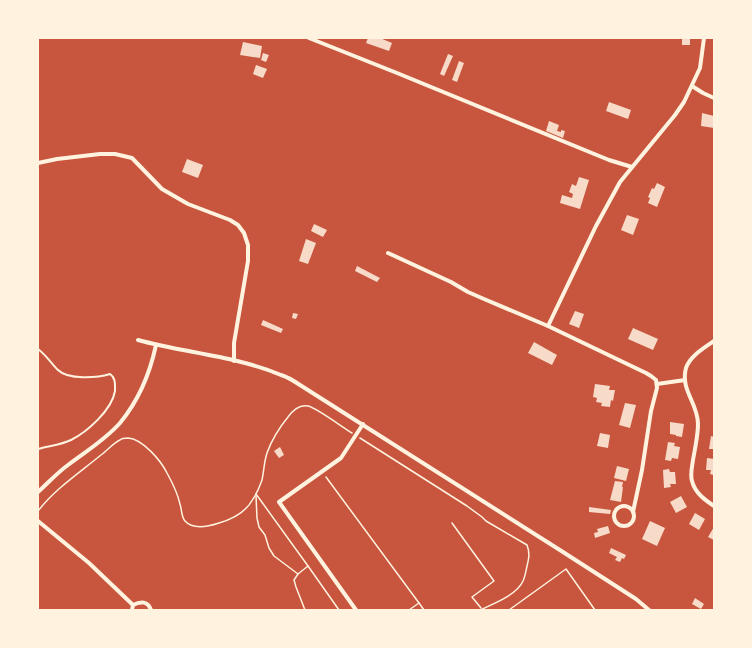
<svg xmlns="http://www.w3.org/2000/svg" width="752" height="648" viewBox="0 0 752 648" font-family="'Alegreya Sans',sans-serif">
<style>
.building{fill:#f7dbc8}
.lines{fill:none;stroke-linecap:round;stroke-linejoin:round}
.path{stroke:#fff3e0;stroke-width:1.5}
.service{stroke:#fff3e0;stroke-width:2}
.minor{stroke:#fff3e0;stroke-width:4}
</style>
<rect width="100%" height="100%" fill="#c8553d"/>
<g class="building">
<path d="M368,38H380L392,43L389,51L366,43Z"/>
<rect x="682" y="38" width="8" height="7"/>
<path d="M243,42L262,46L260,58L240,55Z"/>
<path d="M263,53L269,55L266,62L261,60Z"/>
<path d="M448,54L453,56L444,76L440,74Z"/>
<path d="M459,61L464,63L457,82L452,80Z"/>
<path d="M256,65L267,69L263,78L253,74Z"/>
<path d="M609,102L631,110L628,119L606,111Z"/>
<path d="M702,113L714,116V128L701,126Z"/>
<path d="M549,121L559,125L557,131L561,132V130L565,131L563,138L546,131Z"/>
<path d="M187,159L203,165L198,178L182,172Z"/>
<path d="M579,177L589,180L580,209L560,203L562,195L572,198L573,194L569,192L572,184L576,186Z"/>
<path d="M657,183L665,187L657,207L648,203L650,198L648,197L652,188L654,189Z"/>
<path d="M627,215L639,219L633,235L621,230Z"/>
<path d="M314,224L327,230L323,237L311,231Z"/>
<path d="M306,239L316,243L308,264L299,261Z"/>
<path d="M357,266L380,278L377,282L355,271Z"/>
<path d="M575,311L584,314L579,328L569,324Z"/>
<path d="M293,313L298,314L296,319L292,318Z"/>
<path d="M263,320L283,329L281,333L261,325Z"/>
<path d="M633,328L658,339L653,350L628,339Z"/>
<path d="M534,342L557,355L552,365L528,353Z"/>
<path d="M595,384L610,386L609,390H615L613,401L611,400L610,407L601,406L602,403L596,402L597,398L593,397Z"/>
<path d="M625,403L636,405L630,428L619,425Z"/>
<path d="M670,422L684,424L682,437L676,436V435L670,434Z"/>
<path d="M600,433L610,435L608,448L597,446Z"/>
<path d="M711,436L714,437V449H709Z"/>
<path d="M668,442L675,443L674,446L680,447L678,459L672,458L671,461L665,460Z"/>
<path d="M280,447L284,455L279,458L274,451Z"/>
<path d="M707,458L714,459V475L710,474L711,470H706Z"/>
<path d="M617,466L629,469L626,481L614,478Z"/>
<path d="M669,469L670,472H675L676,484H670L671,487L664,488L663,470Z"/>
<path d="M615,481L623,482L622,487H623L621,502L610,500Z"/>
<path d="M681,496L687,507L676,513L670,502Z"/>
<path d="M589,507L611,510L610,514L589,512Z"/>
<path d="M695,513L705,519L699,530L689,524Z"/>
<path d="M650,521L665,528L657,546L642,539Z"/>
<path d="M608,526L610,533L595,538L594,533L598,532L597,529Z"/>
<path d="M714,527V540L708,537Z"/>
<path d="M611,548L626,555L624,559L622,558L620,562L615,560L617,557L609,553Z"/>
<path d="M695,598L704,604L701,609L692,604Z"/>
</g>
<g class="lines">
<g class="path">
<path d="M360,438L467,506L482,517L486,521L527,545C530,553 529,558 527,566C526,571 525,577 523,581C517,595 493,604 480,610"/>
<path d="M326,477L419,603"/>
<path d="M256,494L308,566"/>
<path d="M256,496L257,518L259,527L265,535L269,548L274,556L298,574"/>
<path d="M38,511C55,489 79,473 101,455C107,451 113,443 120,440C122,438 126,438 128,438C143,439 161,461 167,473C172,482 178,495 180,504C182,510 181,516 185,521C193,530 210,526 219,523C233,519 246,512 253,499C257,493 260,486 262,480C264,471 264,462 267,453C272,439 279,428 288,417C293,410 299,404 308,406C317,408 342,427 352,433"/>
<path d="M452,523L494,581L472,597L481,608"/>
<path d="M305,610L296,587L294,580L298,574L308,566L339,610"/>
<path d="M409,610L419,603L424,610"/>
<path d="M509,610L566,569L595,610"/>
</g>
<path class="service" d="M38,349C46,355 51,363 58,370C68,380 97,378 110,374C116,378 115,385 115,391C112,410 87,432 71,440C61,445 48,446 38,449"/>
<g class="minor">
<path d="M309,38L397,73L609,160L632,167"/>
<path d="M692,86L703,93L714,98"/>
<path d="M38,163L57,159L100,154H115L132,158L162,189L188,204L230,220L238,225L244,233L248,245V261L234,343V361"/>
<path d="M388,253L451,282L468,292L484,299L548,326L646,373L651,376L656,380L657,388L651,411L642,470L633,512"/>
<path d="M548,326L596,226L620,182L675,115L684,102L700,68L704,38"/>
<path d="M138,340C185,353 236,356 281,375C288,377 294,381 300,385L563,552L636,599L649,610"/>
<path d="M714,341C704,348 690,356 686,368C680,390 698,403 698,424C698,436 695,448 693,460C692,467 690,475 692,481C695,493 705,500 714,506"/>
<path d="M657,384L685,380"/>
<path d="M38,492C48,483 57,473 68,465C85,452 105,440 120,423C139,400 150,373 156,345"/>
<circle cx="624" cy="516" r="10"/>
<path d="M38,521L89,563L133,605"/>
<path d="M132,610L133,605C141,601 148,601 151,610"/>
<path d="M356,610L279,502L341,458L363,424"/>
</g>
</g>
<rect width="752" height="648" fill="none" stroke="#fff3e0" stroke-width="78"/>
</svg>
